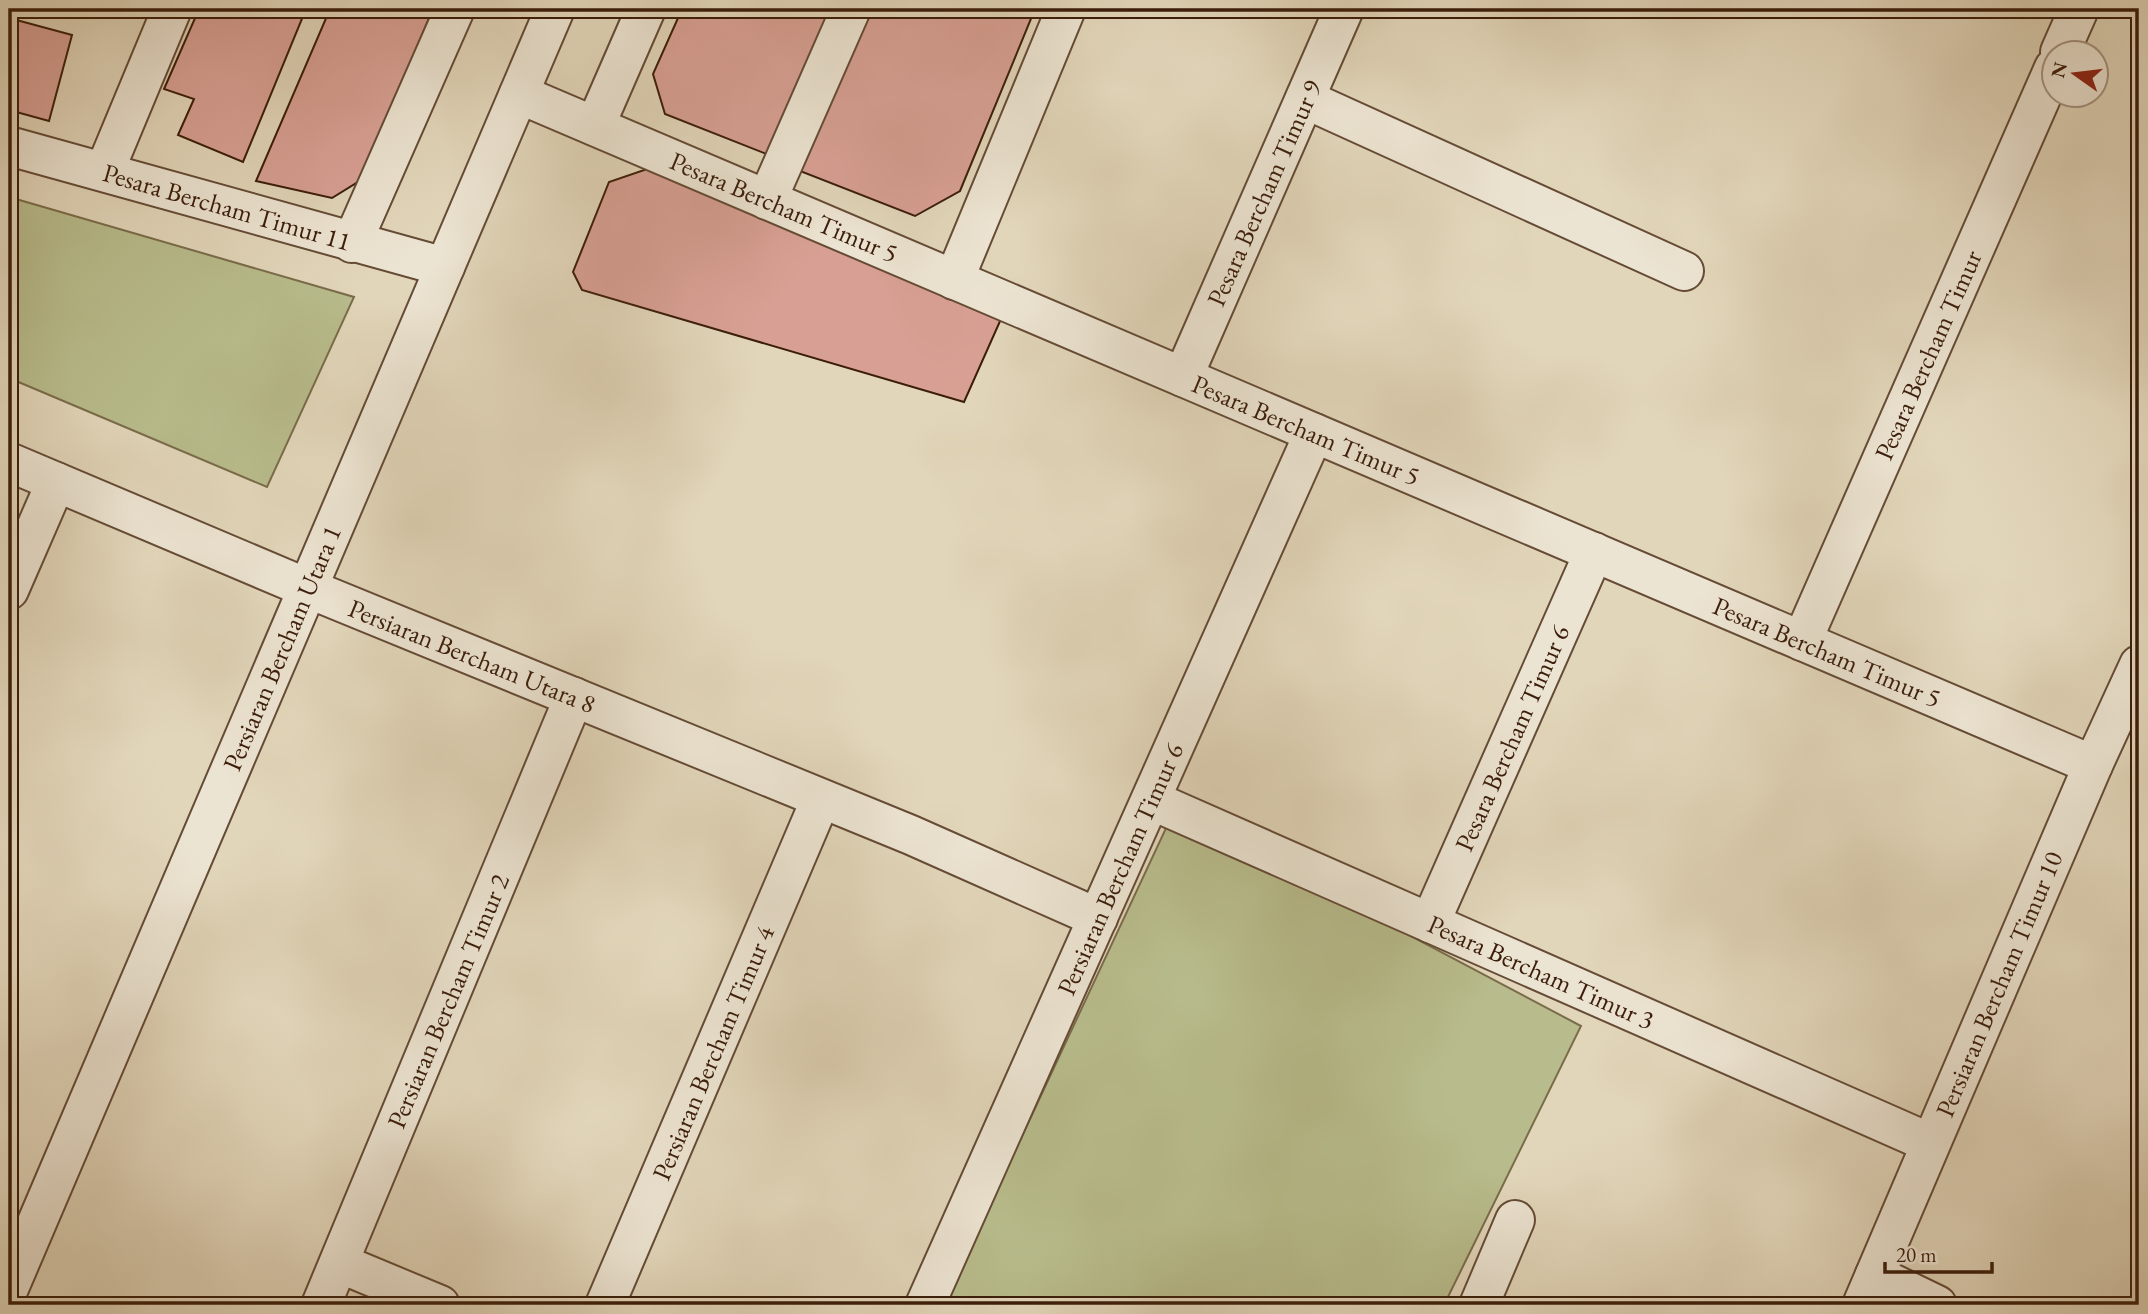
<svg xmlns="http://www.w3.org/2000/svg" width="2148" height="1314" viewBox="0 0 2148 1314" font-family="'EB Garamond',serif">
<style>
.green{fill:#b8bc8c;stroke:#7a6c4b;stroke-width:2}
.building{fill:#d8a094;stroke:#3b1d0a;stroke-width:2}
.lines{fill:none;stroke-linecap:round;stroke-linejoin:round}
.minor-casing{stroke:#654b36;stroke-width:42}
.minor{stroke:#ece4d2;stroke-width:38}
.labels{text-anchor:middle;stroke-width:7;stroke-linejoin:round;paint-order:stroke}
.street-label{font-size:26px;fill:#3b1d0a;stroke:#ece4d2}
</style>
<rect width="100%" height="100%" fill="#e2d6ba"/>
<filter id="stains"><feTurbulence type="fractalNoise" baseFrequency=".00286" numOctaves="4"/><feColorMatrix values="0 0 0 0 .2 0 0 0 0 .09 0 0 0 0 .02 0 0 0 .5 -.17"/></filter>
<radialGradient id="worn" r=".72"><stop offset=".6" stop-color="#630" stop-opacity="0"/><stop offset="1" stop-color="#630" stop-opacity=".3"/></radialGradient>
<g class="green">
<path d="M9,197L354,297L267,487L9,378Z"/>
<path d="M1174,811L1581,1026L1444,1305H943Z"/>
</g>
<g class="building">
<path d="M111,9H141L139,16Z"/>
<path d="M199,9H306L243,162L178,135L194,99L164,89Z"/>
<path d="M330,9H433L361,180L332,198L256,181Z"/>
<path d="M682,9H832L769,155L665,114L653,74Z"/>
<path d="M871,9H1035L960,191L915,216L800,171Z"/>
<path d="M9,18L72,35L49,121L9,110Z"/>
<path d="M647,169L1001,319L964,402L582,290L573,272L609,182Z"/>
</g>
<g class="lines">
<defs>
<g id="minor">
<path d="M2060,52L2079,9"/>
<path d="M519,94L2093,765"/>
<path d="M1305,99L1684,271"/>
<path d="M595,126L646,9"/>
<path d="M9,146L445,267"/>
<path d="M105,170L172,9"/>
<path d="M767,200L851,9"/>
<path d="M352,243L455,9"/>
<path d="M954,280L1066,9"/>
<path d="M1183,377L1344,9"/>
<path d="M9,462L307,588L911,835L1098,918"/>
<path d="M9,590L56,482"/>
<path d="M1802,641L2054,68"/>
<path d="M1151,800L1930,1143"/>
<path d="M1430,923L1594,552"/>
<path d="M339,1263L440,1305"/>
<path d="M1875,1275L1937,1305"/>
<path d="M9,1288L555,9"/>
<path d="M321,1305L574,697"/>
<path d="M605,1305L820,801"/>
<path d="M925,1305L1314,433"/>
<path d="M1479,1305L1515,1220"/>
<path d="M1862,1305L2093,765L2139,665"/>
</g>
</defs>
<use href="#minor" class="minor-casing"/>
<use href="#minor" class="minor"/>
</g>
<g class="labels">
<g class="street-label">
<text transform="translate(1264 193) rotate(-66)" y="9">Pesara Bercham Timur 9</text>
<text transform="translate(227 207) rotate(16)" y="9">Pesara Bercham Timur 11</text>
<text transform="translate(784 207) rotate(23)" y="9">Pesara Bercham Timur 5</text>
<text transform="translate(1928 355) rotate(-66)" y="9">Pesara Bercham Timur</text>
<text transform="translate(1306 430) rotate(23)" y="9">Pesara Bercham Timur 5</text>
<text transform="translate(282 648) rotate(-67)" y="9">Persiaran Bercham Utara 1</text>
<text transform="translate(1827 652) rotate(23)" y="9">Pesara Bercham Timur 5</text>
<text transform="translate(472 656) rotate(22)" y="9">Persiaran Bercham Utara 8</text>
<text transform="translate(1512 738) rotate(-66)" y="9">Pesara Bercham Timur 6</text>
<text transform="translate(1120 869) rotate(-66)" y="9">Persiaran Bercham Timur 6</text>
<text transform="translate(1541 972) rotate(24)" y="9">Pesara Bercham Timur 3</text>
<text transform="translate(1999 984) rotate(-67)" y="9">Persiaran Bercham Timur 10</text>
<text transform="translate(448 1001) rotate(-67)" y="9">Persiaran Bercham Timur 2</text>
<text transform="translate(713 1053) rotate(-67)" y="9">Persiaran Bercham Timur 4</text>
</g>
</g>
<rect width="2148" height="1314" fill="none" stroke="#e2d6ba" stroke-width="35"/>
<rect x="10" y="10" width="2127" height="1293" fill="none" stroke="#3b1d0a" stroke-width="3.5"/>
<rect x="18" y="18" width="2113" height="1279" fill="none" stroke="#3b1d0a" stroke-width="2"/>
<g transform="translate(2075 74) rotate(284)"><circle r="33" fill="#ece4d2" stroke="#a59482" stroke-width="2"/>
<path d="M0-5L12 26L0 18L-12 26Z" fill="#8f2418"/>
<text y="-10" font-size="19" font-weight="bold" text-anchor="middle" fill="#3b1d0a">N</text>
</g>
<path d="M1885 1262v10h107v-10" fill="none" stroke="#3b1d0a" stroke-width="3.5"/>
<text x="1896" y="1262" font-size="21" fill="#3b1d0a" stroke="#ece4d2" stroke-width="5" paint-order="stroke">20 m</text>
<rect width="100%" height="100%" filter="url(#stains)"/>
<rect width="100%" height="100%" fill="url(#worn)"/>
</svg>
